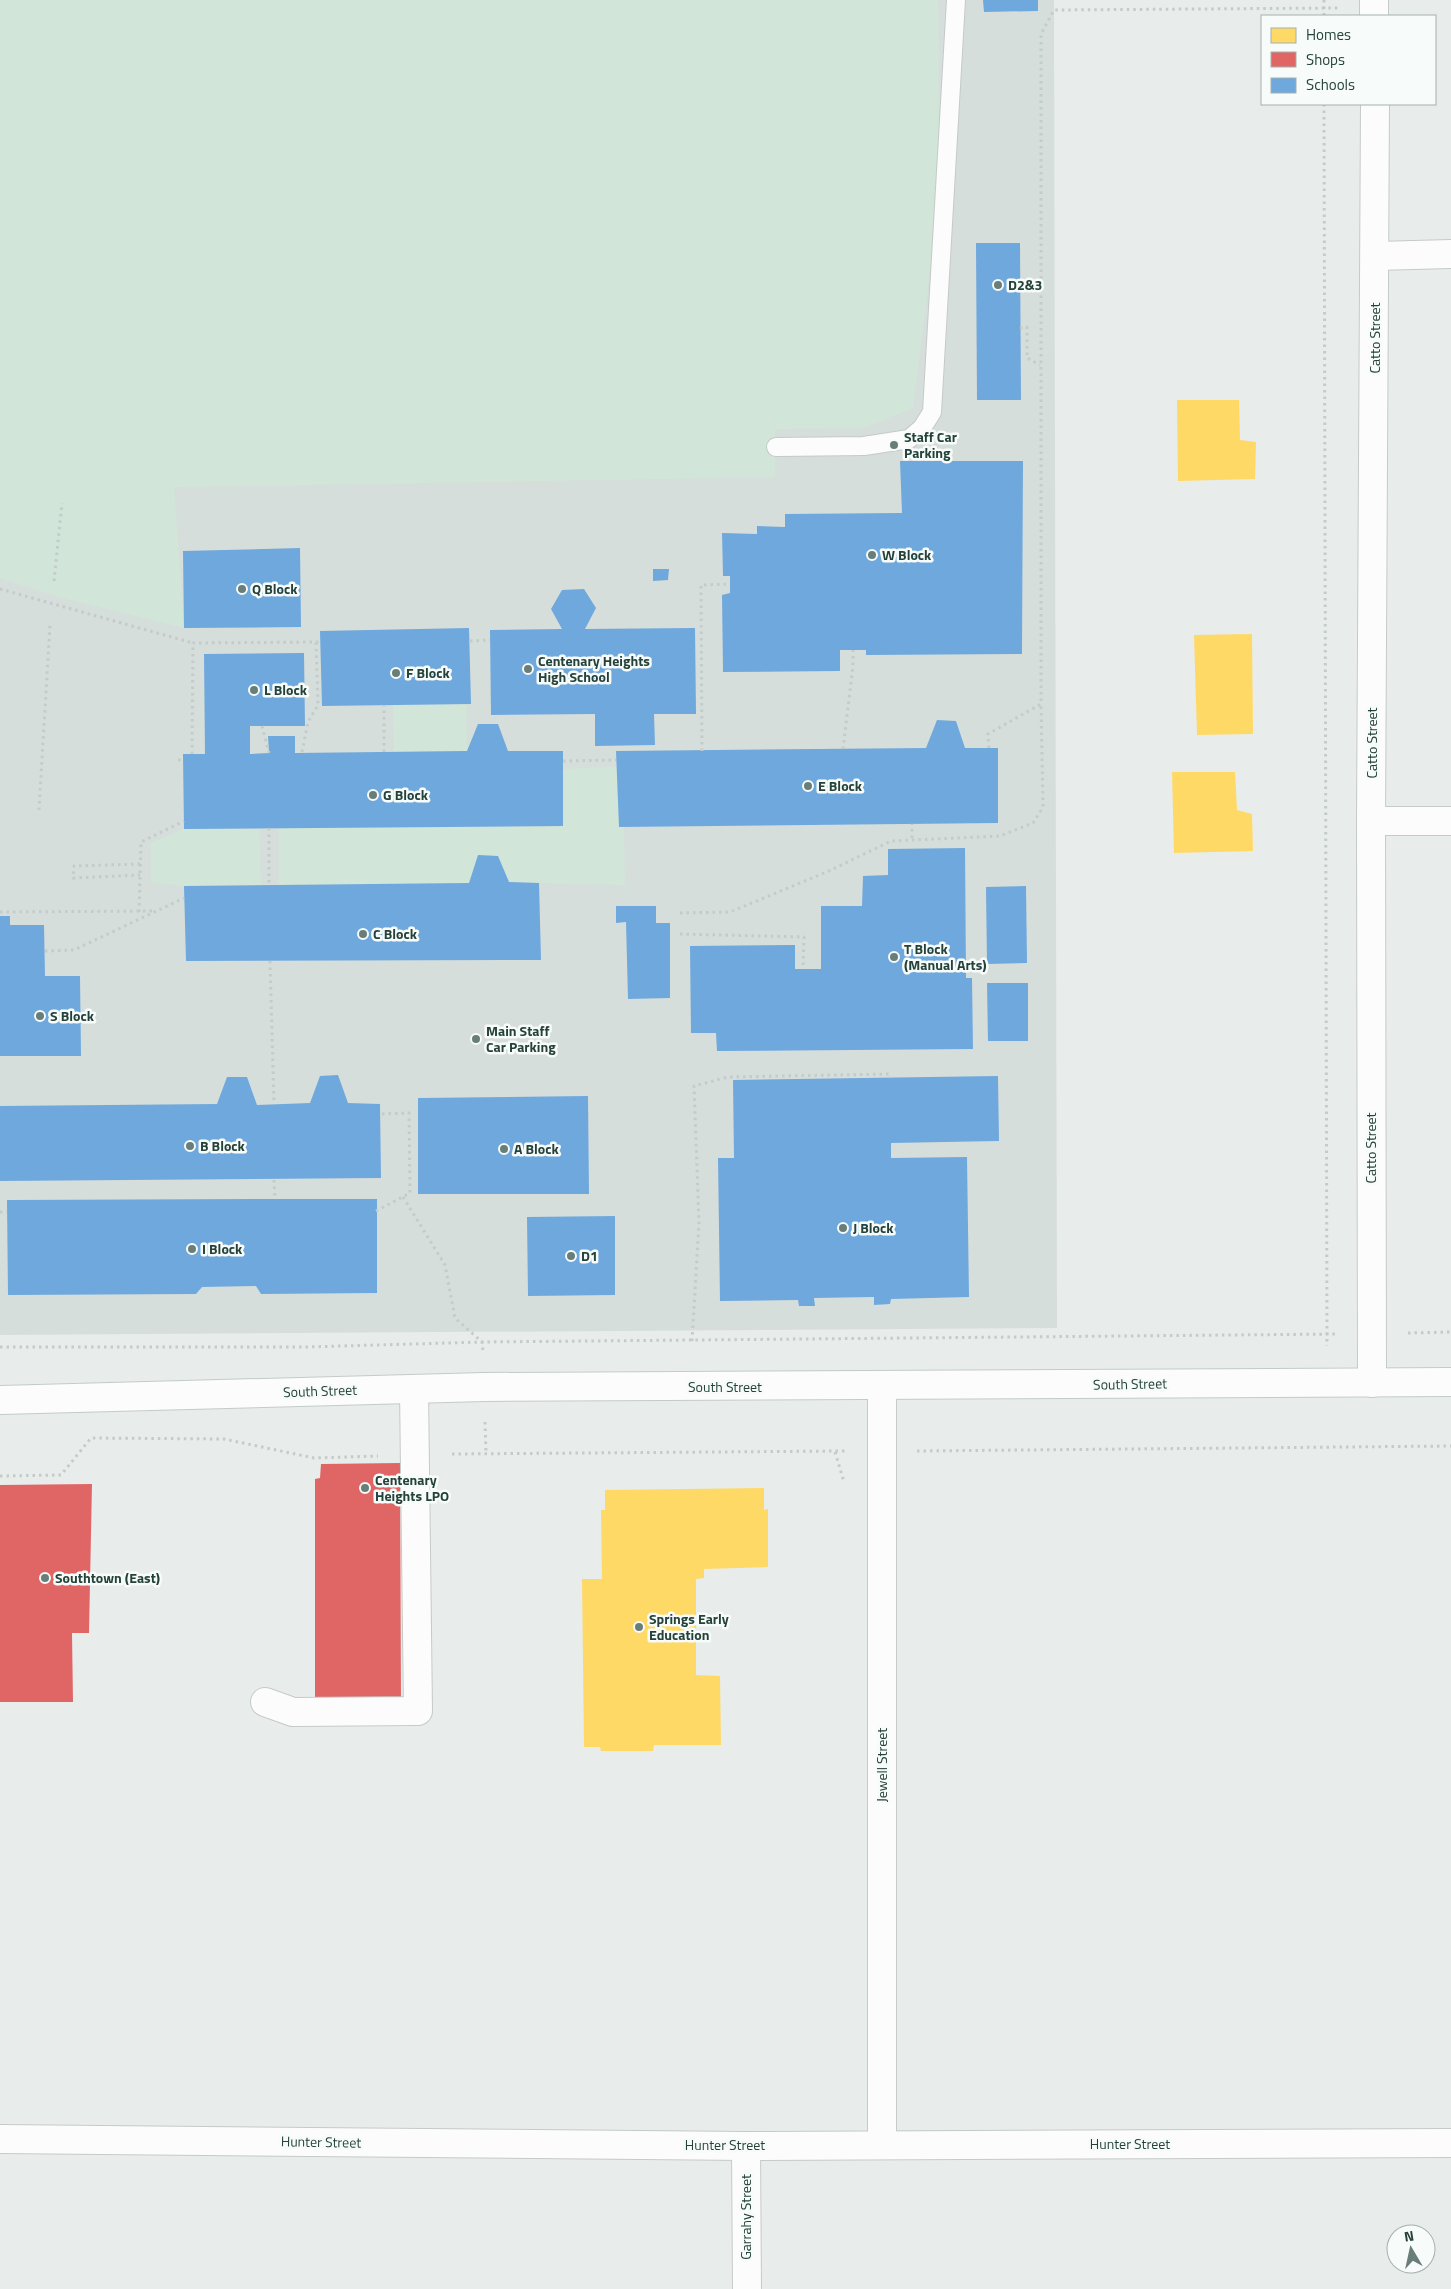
<svg xmlns="http://www.w3.org/2000/svg" width="1451" height="2289" viewBox="0 0 1451 2289" font-family="'Titillium Web',sans-serif">
<style>
.built{fill:#d6dedb}
.green{fill:#d1e6d8}
.homes{fill:#ffd966}
.shops{fill:#e06666}
.schools{fill:#6fa8dc}
.lines{fill:none;stroke-linecap:round;stroke-linejoin:round}
.lane-casing{stroke:#c5cac8;stroke-width:20}
.street-casing{stroke:#c5cac8;stroke-width:30}
.secondary-casing{stroke:#c3cbc8;stroke-width:30}
.path{stroke:#c3ccca;stroke-width:3;stroke-dasharray:2.5 4;stroke-linecap:butt}
.lane{stroke:#fcfcfc;stroke-width:18}
.street{stroke:#fcfcfc;stroke-width:28}
.secondary{stroke:#fcfcfc;stroke-width:28}
.poi-dot{fill:#697e78;stroke:#f7fbf9;stroke-width:2}
.labels{text-anchor:middle;stroke-width:5;stroke-linejoin:round;paint-order:stroke}
.poi-label{font-size:14px;font-weight:bold;fill:#24423a;stroke:#f7fbf9;text-anchor:start}
.street-label{font-size:14px;fill:#24423a;stroke:#f7fbf9}
</style>
<rect width="100%" height="100%" fill="#e8edeb"/>
<path class="built" d="M0,0H1054L1057,1328L0,1335Z"/>
<g class="green">
<path d="M0,0H938L939,133L929,278L913,408L862,428L775,429V477L174,487L184,628L63,598L0,578Z"/>
<path d="M466,704L467,751L394,752L393,705Z"/>
<path d="M617,767L619,827H624L625,885L509,882L498,856L479,855L469,883L279,885V828L562,826L563,769Z"/>
<path d="M184,829H259L261,885L184,886L151,882V843Z"/>
</g>
<g class="homes">
<path d="M1177,400H1239L1240,440L1256,442L1255,479L1178,481Z"/>
<path d="M1252,634L1253,734L1197,735L1194,635Z"/>
<path d="M1172,772H1235L1237,810L1252,814L1253,851L1174,853Z"/>
<path d="M764,1488V1510L768,1509V1567L704,1569V1578L696,1579V1675L720,1676L721,1745H654L653,1751H601L600,1747H584L582,1579H602L601,1510H605V1490Z"/>
</g>
<g class="shops">
<path d="M400,1463L401,1699H315V1479L320,1478L321,1464Z"/>
<path d="M92,1484L89,1633H72L73,1702H0V1485Z"/>
</g>
<g class="schools">
<path d="M983,0H1038V11L984,12Z"/>
<path d="M976,243H1020L1021,400H977Z"/>
<path d="M900,461H1023L1022,654L866,655V650H840V671L723,672L722,595L730,593V576H723L722,533L757,534V526L785,527V514L902,513Z"/>
<path d="M300,548L301,627L184,628L183,551Z"/>
<path d="M653,569H669L668,580L653,581Z"/>
<path d="M584,589L596,608L585,629L695,628L696,714H654L655,745L595,746V714L491,715L490,630L562,629L551,609L562,590Z"/>
<path d="M469,628L471,704L322,706L320,631Z"/>
<path d="M304,653L305,726H250V754L269,753L268,736H295V753L467,751L478,724H498L508,751H563V826L184,829L183,754H205L204,654Z"/>
<path d="M937,720L956,721L965,748H998V823L619,827L616,751L926,748Z"/>
<path d="M965,848L966,978H972L973,1049L717,1051L716,1033H691L690,946L795,945V969H821V906H862L863,876L888,875V849Z"/>
<path d="M478,855L498,856L509,882L539,883L541,960L186,961L184,886L469,883Z"/>
<path d="M1026,886L1027,963L987,964L986,887Z"/>
<path d="M616,906H656V923H670V998L628,999L626,922L616,923Z"/>
<path d="M0,916H10V925H44L45,976H80L81,1056H0Z"/>
<path d="M987,983H1028V1041H988Z"/>
<path d="M338,1075L348,1103L380,1104L381,1178L0,1181V1106L217,1104L227,1077H247L257,1105L310,1103L320,1076Z"/>
<path d="M998,1076L999,1141L891,1143V1158L967,1157L969,1297L891,1299L890,1304L874,1305V1297L814,1298L815,1306H799L798,1300L720,1301L718,1158H734L733,1080Z"/>
<path d="M588,1096L589,1194H418V1098Z"/>
<path d="M275,1199H377V1293L261,1294L256,1286L202,1287L196,1294L8,1295L7,1200Z"/>
<path d="M615,1216V1295L528,1296L527,1217Z"/>
</g>
<g class="lines">
<defs>
<path id="lane" d="M776,447L864,446L909,439L922,428L932,412L956,0"/>
<g id="street">
<path d="M1374,0V16"/>
<path d="M1376,256L1451,254"/>
<path d="M1371,821H1451"/>
<path d="M1372,1383L1371,821L1375,104"/>
<path d="M265,1702L293,1712L418,1711L414,1389"/>
<path d="M0,2139L746,2146L1451,2143"/>
<path d="M882,2144V1386"/>
<path d="M746,2146L747,2289"/>
</g>
<path id="secondary" d="M0,1400L484,1387L1451,1382"/>
</defs>
<use href="#lane" class="lane-casing"/>
<use href="#street" class="street-casing"/>
<use href="#secondary" class="secondary-casing"/>
<g class="path">
<path d="M1324,0V16"/>
<path d="M1324,104L1327,1346"/>
<path d="M1020,328L1027,327V358L1040,365"/>
<path d="M54,581L62,503"/>
<path d="M0,589L193,643"/>
<path d="M470,641L490,640"/>
<path d="M262,726L269,753"/>
<path d="M989,748L988,734L1041,704V34L1054,10L1339,8"/>
<path d="M843,749L853,666V650"/>
<path d="M702,751L701,585L730,584"/>
<path d="M302,752L308,722L318,705L316,642"/>
<path d="M384,752V705"/>
<path d="M192,754L193,643L320,642"/>
<path d="M178,760H183"/>
<path d="M563,761L616,760"/>
<path d="M39,810L50,625"/>
<path d="M269,828V885"/>
<path d="M912,838V824"/>
<path d="M140,864L74,866L73,878L140,875"/>
<path d="M0,912L156,911"/>
<path d="M139,912L141,842L184,821"/>
<path d="M680,913L730,912L829,871L891,841L1000,836L1033,823L1043,807L1041,704"/>
<path d="M680,934L804,937L803,969"/>
<path d="M45,951L74,950L184,898"/>
<path d="M270,961L274,1104"/>
<path d="M274,1180L275,1199"/>
<path d="M403,1197L445,1265L455,1318L482,1342L483,1351"/>
<path d="M376,1211L410,1193L409,1113L380,1114"/>
<path d="M0,1212H7"/>
<path d="M1408,1333L1451,1332"/>
<path d="M692,1341L699,1223L694,1086L728,1077L890,1074V1078"/>
<path d="M0,1347H307L482,1342L1337,1334"/>
<path d="M485,1422L486,1453"/>
<path d="M917,1451L1451,1446"/>
<path d="M835,1452L844,1482"/>
<path d="M452,1454L845,1451"/>
<path d="M0,1476L61,1475L91,1438L224,1439L314,1458L378,1456"/>
</g>
<use href="#lane" class="lane"/>
<use href="#street" class="street"/>
<use href="#secondary" class="secondary"/>
</g>
<g class="poi-dot">
<circle cx="998" cy="285" r="5"/>
<circle cx="894" cy="445" r="5"/>
<circle cx="872" cy="555" r="5"/>
<circle cx="242" cy="589" r="5"/>
<circle cx="528" cy="669" r="5"/>
<circle cx="396" cy="673" r="5"/>
<circle cx="254" cy="690" r="5"/>
<circle cx="808" cy="786" r="5"/>
<circle cx="373" cy="795" r="5"/>
<circle cx="363" cy="934" r="5"/>
<circle cx="894" cy="957" r="5"/>
<circle cx="40" cy="1016" r="5"/>
<circle cx="476" cy="1039" r="5"/>
<circle cx="190" cy="1146" r="5"/>
<circle cx="504" cy="1149" r="5"/>
<circle cx="843" cy="1228" r="5"/>
<circle cx="192" cy="1249" r="5"/>
<circle cx="571" cy="1256" r="5"/>
<circle cx="365" cy="1488" r="5"/>
<circle cx="45" cy="1578" r="5"/>
<circle cx="639" cy="1627" r="5"/>
</g>
<g class="labels">
<g class="poi-label">
<text x="1008" y="290">D2&amp;3</text>
<text x="904" y="442">Staff Car<tspan x="904" dy="16">Parking</tspan></text>
<text x="882" y="560">W Block</text>
<text x="252" y="594">Q Block</text>
<text x="538" y="666">Centenary Heights<tspan x="538" dy="16">High School</tspan></text>
<text x="406" y="678">F Block</text>
<text x="264" y="695">L Block</text>
<text x="818" y="791">E Block</text>
<text x="383" y="800">G Block</text>
<text x="373" y="939">C Block</text>
<text x="904" y="954">T Block<tspan x="904" dy="16">(Manual Arts)</tspan></text>
<text x="50" y="1021">S Block</text>
<text x="486" y="1036">Main Staff<tspan x="486" dy="16">Car Parking</tspan></text>
<text x="200" y="1151">B Block</text>
<text x="514" y="1154">A Block</text>
<text x="853" y="1233">J Block</text>
<text x="202" y="1254">I Block</text>
<text x="581" y="1261">D1</text>
<text x="375" y="1485">Centenary<tspan x="375" dy="16">Heights LPO</tspan></text>
<text x="55" y="1583">Southtown (East)</text>
<text x="649" y="1624">Springs Early<tspan x="649" dy="16">Education</tspan></text>
</g>
<g class="street-label">
<text transform="translate(1375 338) rotate(-90)" y="5">Catto Street</text>
<text transform="translate(1372 743) rotate(-90)" y="5">Catto Street</text>
<text transform="translate(1371 1148) rotate(-90)" y="5">Catto Street</text>
<text transform="translate(1130 1384) rotate(-1)" y="5">South Street</text>
<text x="725" y="1392">South Street</text>
<text transform="translate(320 1391) rotate(-2)" y="5">South Street</text>
<text transform="translate(882 1765) rotate(-90)" y="5">Jewell Street</text>
<text transform="translate(321 2142) rotate(1)" y="5">Hunter Street</text>
<text x="1130" y="2149">Hunter Street</text>
<text x="725" y="2150">Hunter Street</text>
<text transform="translate(746 2217) rotate(-90)" y="5">Garrahy Street</text>
</g>
</g>
<rect x="1261" y="15" width="175" height="90" fill="#f7fbf9" stroke="#a3b1ad"/>
<rect x="1271" y="28" width="25" height="15" fill="#ffd966" stroke="#a3b1ad"/>
<text x="1306" y="40" font-size="15" fill="#24423a">Homes</text>
<rect x="1271" y="52" width="25" height="15" fill="#e06666" stroke="#a3b1ad"/>
<text x="1306" y="65" font-size="15" fill="#24423a">Shops</text>
<rect x="1271" y="78" width="25" height="15" fill="#6fa8dc" stroke="#a3b1ad"/>
<text x="1306" y="90" font-size="15" fill="#24423a">Schools</text>
<g transform="translate(1411 2249) rotate(351)"><circle r="24" fill="#f7fbf9" stroke="#a3b1ad"/>
<path d="M0-4L9 19L0 12L-9 19Z" fill="#697e78"/>
<text y="-8" font-size="14" font-weight="bold" text-anchor="middle" fill="#24423a">N</text>
</g>
</svg>
